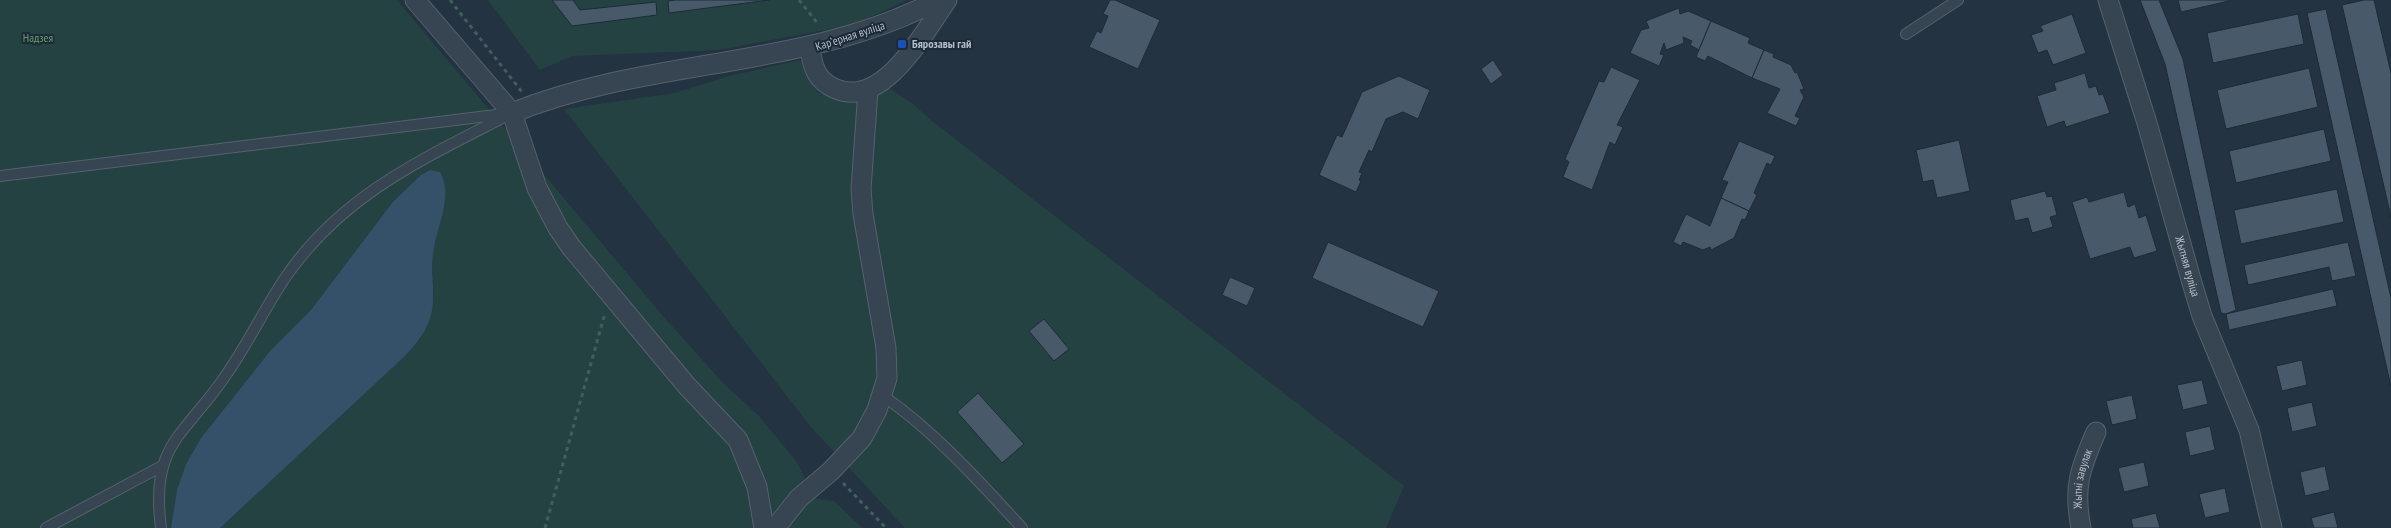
<svg xmlns="http://www.w3.org/2000/svg" width="2391" height="528" viewBox="0 0 2391 528" font-family="'PT Sans Narrow',sans-serif">
<style>
.green{fill:#254242}
.water{fill:#355169}
.building{fill:#485a6a;stroke:#1e2b38}
.lines{fill:none;stroke-linecap:round;stroke-linejoin:round}
.service-casing{stroke:#55626e;stroke-width:12}
.minor-casing{stroke:#55626e;stroke-width:21}
.path{stroke:#435e5e;stroke-width:3;stroke-dasharray:4 4;stroke-linecap:butt}
.service{stroke:#374451;stroke-width:10}
.minor{stroke:#374451;stroke-width:19}
.transit-dot{fill:#1a4fb4;stroke:#1c2936;stroke-width:2}
.labels{text-anchor:middle;stroke-width:4;stroke-linejoin:round;paint-order:stroke}
.street-label{font-size:12px;fill:#b4bfcb;stroke:#1c2936}
.park-label{font-size:12px;fill:#699e6f;stroke:#1c2936}
.poi-label{font-size:12px;font-weight:bold;fill:#b4bfcb;stroke:#1c2936;text-anchor:start}
</style>
<rect width="100%" height="100%" fill="#233341"/>
<g class="green">
<path d="M0,0H397L663,316L723,383L759,416L797,462L805,479L773,513L768,528H220L405,356L422,337L434,297L432,256L435,236L442,212L392,203L311,310L270,351L201,438L186,464L177,490L171,528H0Z"/>
<path d="M488,0H907L853,25L718,50L572,56L540,70Z"/>
<path d="M805,59L817,92L851,103L885,85L913,104L932,121L1404,486L1386,528H905L811,427L564,109L675,93L729,76Z"/>
<path d="M812,498L834,501L862,528H787Z"/>
</g>
<path class="water" d="M430,170L440,172C454,197 436,227 433,254C430,275 437,297 430,318C425,334 416,344 405,356L220,528H171L177,490L186,464L201,438L270,351L311,310L392,203L421,175Z"/>
<g class="building">
<path d="M552,0H573L580,10L656,2L657,15L572,26Z"/>
<path d="M675,0H769L669,13L668,1Z"/>
<path d="M1110,0H1115L1160,20L1138,69L1089,47L1097,31L1101,33L1108,16L1103,14Z"/>
<path d="M2140,0H2159L2183,59L2236,310L2226,314L2221,313L2165,64Z"/>
<path d="M2178,0H2233L2181,12Z"/>
<path d="M2364,0H2374L2391,73V217L2342,5Z"/>
<path d="M1679,8L1680,14L1688,11L1711,21L1699,50L1690,45L1692,41L1683,37L1684,43L1666,50L1664,43L1660,54L1664,55L1659,66L1630,53L1641,30L1649,28L1646,21Z"/>
<path d="M2326,9L2391,298V387L2307,13Z"/>
<path d="M2072,14L2086,53L2053,65L2047,50L2038,53L2031,35L2043,31L2040,26Z"/>
<path d="M2298,14L2304,44L2213,63L2207,33Z"/>
<path d="M1711,21L1750,38L1748,43L1764,50L1752,78L1708,56L1705,61L1696,57Z"/>
<path d="M1764,50L1774,54L1773,57L1791,65L1795,73L1797,72L1804,89L1800,90L1804,97L1795,116L1800,118L1796,126L1767,113L1780,89L1752,78Z"/>
<path d="M1493,60L1503,75L1491,84L1481,69Z"/>
<path d="M1611,67L1640,80L1617,125L1623,127L1615,145L1610,142L1592,190L1563,177L1569,162L1565,159L1599,81L1604,82Z"/>
<path d="M2309,68L2318,107L2226,129L2217,90Z"/>
<path d="M2085,73L2089,88L2096,86L2099,95L2103,94L2110,113L2066,127L2064,121L2047,127L2037,96L2056,90L2054,83Z"/>
<path d="M1399,76L1430,90L1418,119L1403,112L1386,119L1372,152L1369,150L1359,172L1362,173L1359,180L1361,181L1356,192L1319,175L1337,135L1342,137L1362,92Z"/>
<path d="M2324,129L2331,161L2236,183L2229,151Z"/>
<path d="M1959,140L1970,191L1937,198L1933,180L1923,182L1916,150Z"/>
<path d="M1739,141L1775,156L1771,165L1767,163L1754,193L1757,195L1749,211L1721,198L1728,182L1722,180Z"/>
<path d="M2337,189L2344,222L2241,244L2234,210Z"/>
<path d="M2045,191L2047,197L2052,196L2057,215L2050,217L2053,227L2032,233L2028,218L2015,221L2010,200Z"/>
<path d="M2124,192L2128,207L2135,204L2139,218L2146,215L2157,251L2134,258L2130,247L2090,259L2072,202L2087,197L2089,202Z"/>
<path d="M1721,198L1749,211L1745,220L1742,219L1734,238L1711,250L1710,247L1703,250L1683,242L1681,246L1673,242L1686,214L1710,226Z"/>
<path d="M1328,242L1439,291L1423,327L1312,278Z"/>
<path d="M2348,242L2356,276L2332,281L2329,267L2248,285L2244,265Z"/>
<path d="M1230,277L1255,288L1247,306L1222,295Z"/>
<path d="M2333,289L2337,306L2229,330L2226,314Z"/>
<path d="M1044,319L1069,349L1054,361L1029,331Z"/>
<path d="M2302,360L2307,385L2282,391L2276,366Z"/>
<path d="M2202,380L2208,404L2183,410L2177,385Z"/>
<path d="M978,393L1024,444L1002,463L957,412Z"/>
<path d="M2132,395L2137,419L2112,425L2106,401Z"/>
<path d="M2312,402L2317,426L2292,432L2287,408Z"/>
<path d="M2210,426L2215,450L2190,456L2185,432Z"/>
<path d="M2144,462L2149,486L2124,492L2118,468Z"/>
<path d="M2325,466L2330,490L2305,496L2300,472Z"/>
<path d="M2225,488L2230,512L2205,518L2199,494Z"/>
<path d="M2334,512L2338,528H2314L2311,518Z"/>
<path d="M2156,513L2160,528H2133L2131,519Z"/>
</g>
<g class="lines">
<defs>
<g id="service">
<path d="M1906,34L1958,0"/>
<path d="M0,176L504,114"/>
<path d="M883,396C932,429 982,484 1022,528"/>
<path d="M46,528L162,466"/>
<path d="M161,528C150,443 184,437 226,375C248,344 264,309 285,278C342,194 425,158 512,113"/>
</g>
<g id="minor">
<path d="M415,0L512,113L537,188L558,228L571,247L687,386L738,440L757,487L764,528"/>
<path id="s1" d="M2108,0L2147,123L2192,283L2202,316L2249,430L2272,528"/>
<path d="M810,46C812,66 816,81 836,89C883,109 925,31 947,0"/>
<path d="M512,113C649,57 806,70 938,0"/>
<path d="M775,528L799,498L831,471L862,438L877,410L887,378L886,348L863,214L861,189L868,90"/>
<path id="s2" d="M2081,528C2073,487 2080,469 2096,432"/>
</g>
</defs>
<use href="#service" class="service-casing"/>
<use href="#minor" class="minor-casing"/>
<g class="path">
<path d="M450,0L522,92"/>
<path d="M799,0L819,25"/>
<path d="M843,483L886,528"/>
<path d="M545,528L605,313"/>
</g>
<use href="#service" class="service"/>
<use href="#minor" class="minor"/>
</g>
<rect class="transit-dot" x="897" y="39" width="10" height="10" rx="2.5"/>
<g class="labels">
<g class="street-label">
<text transform="translate(850 36) rotate(-18)" y="4">Карʼерная вуліца</text>
<text dy="4" stroke="none"><textPath href="#s1" startOffset="278">Жытняя вуліца</textPath></text>
<text dy="4" stroke="none"><textPath href="#s2" startOffset="50">Жытні завулак</textPath></text>
</g>
<g class="park-label">
<text x="38" y="42">Надзея</text>
</g>
<g class="poi-label">
<text x="912" y="48">Бярозавы гай</text>
</g>
</g>
</svg>
